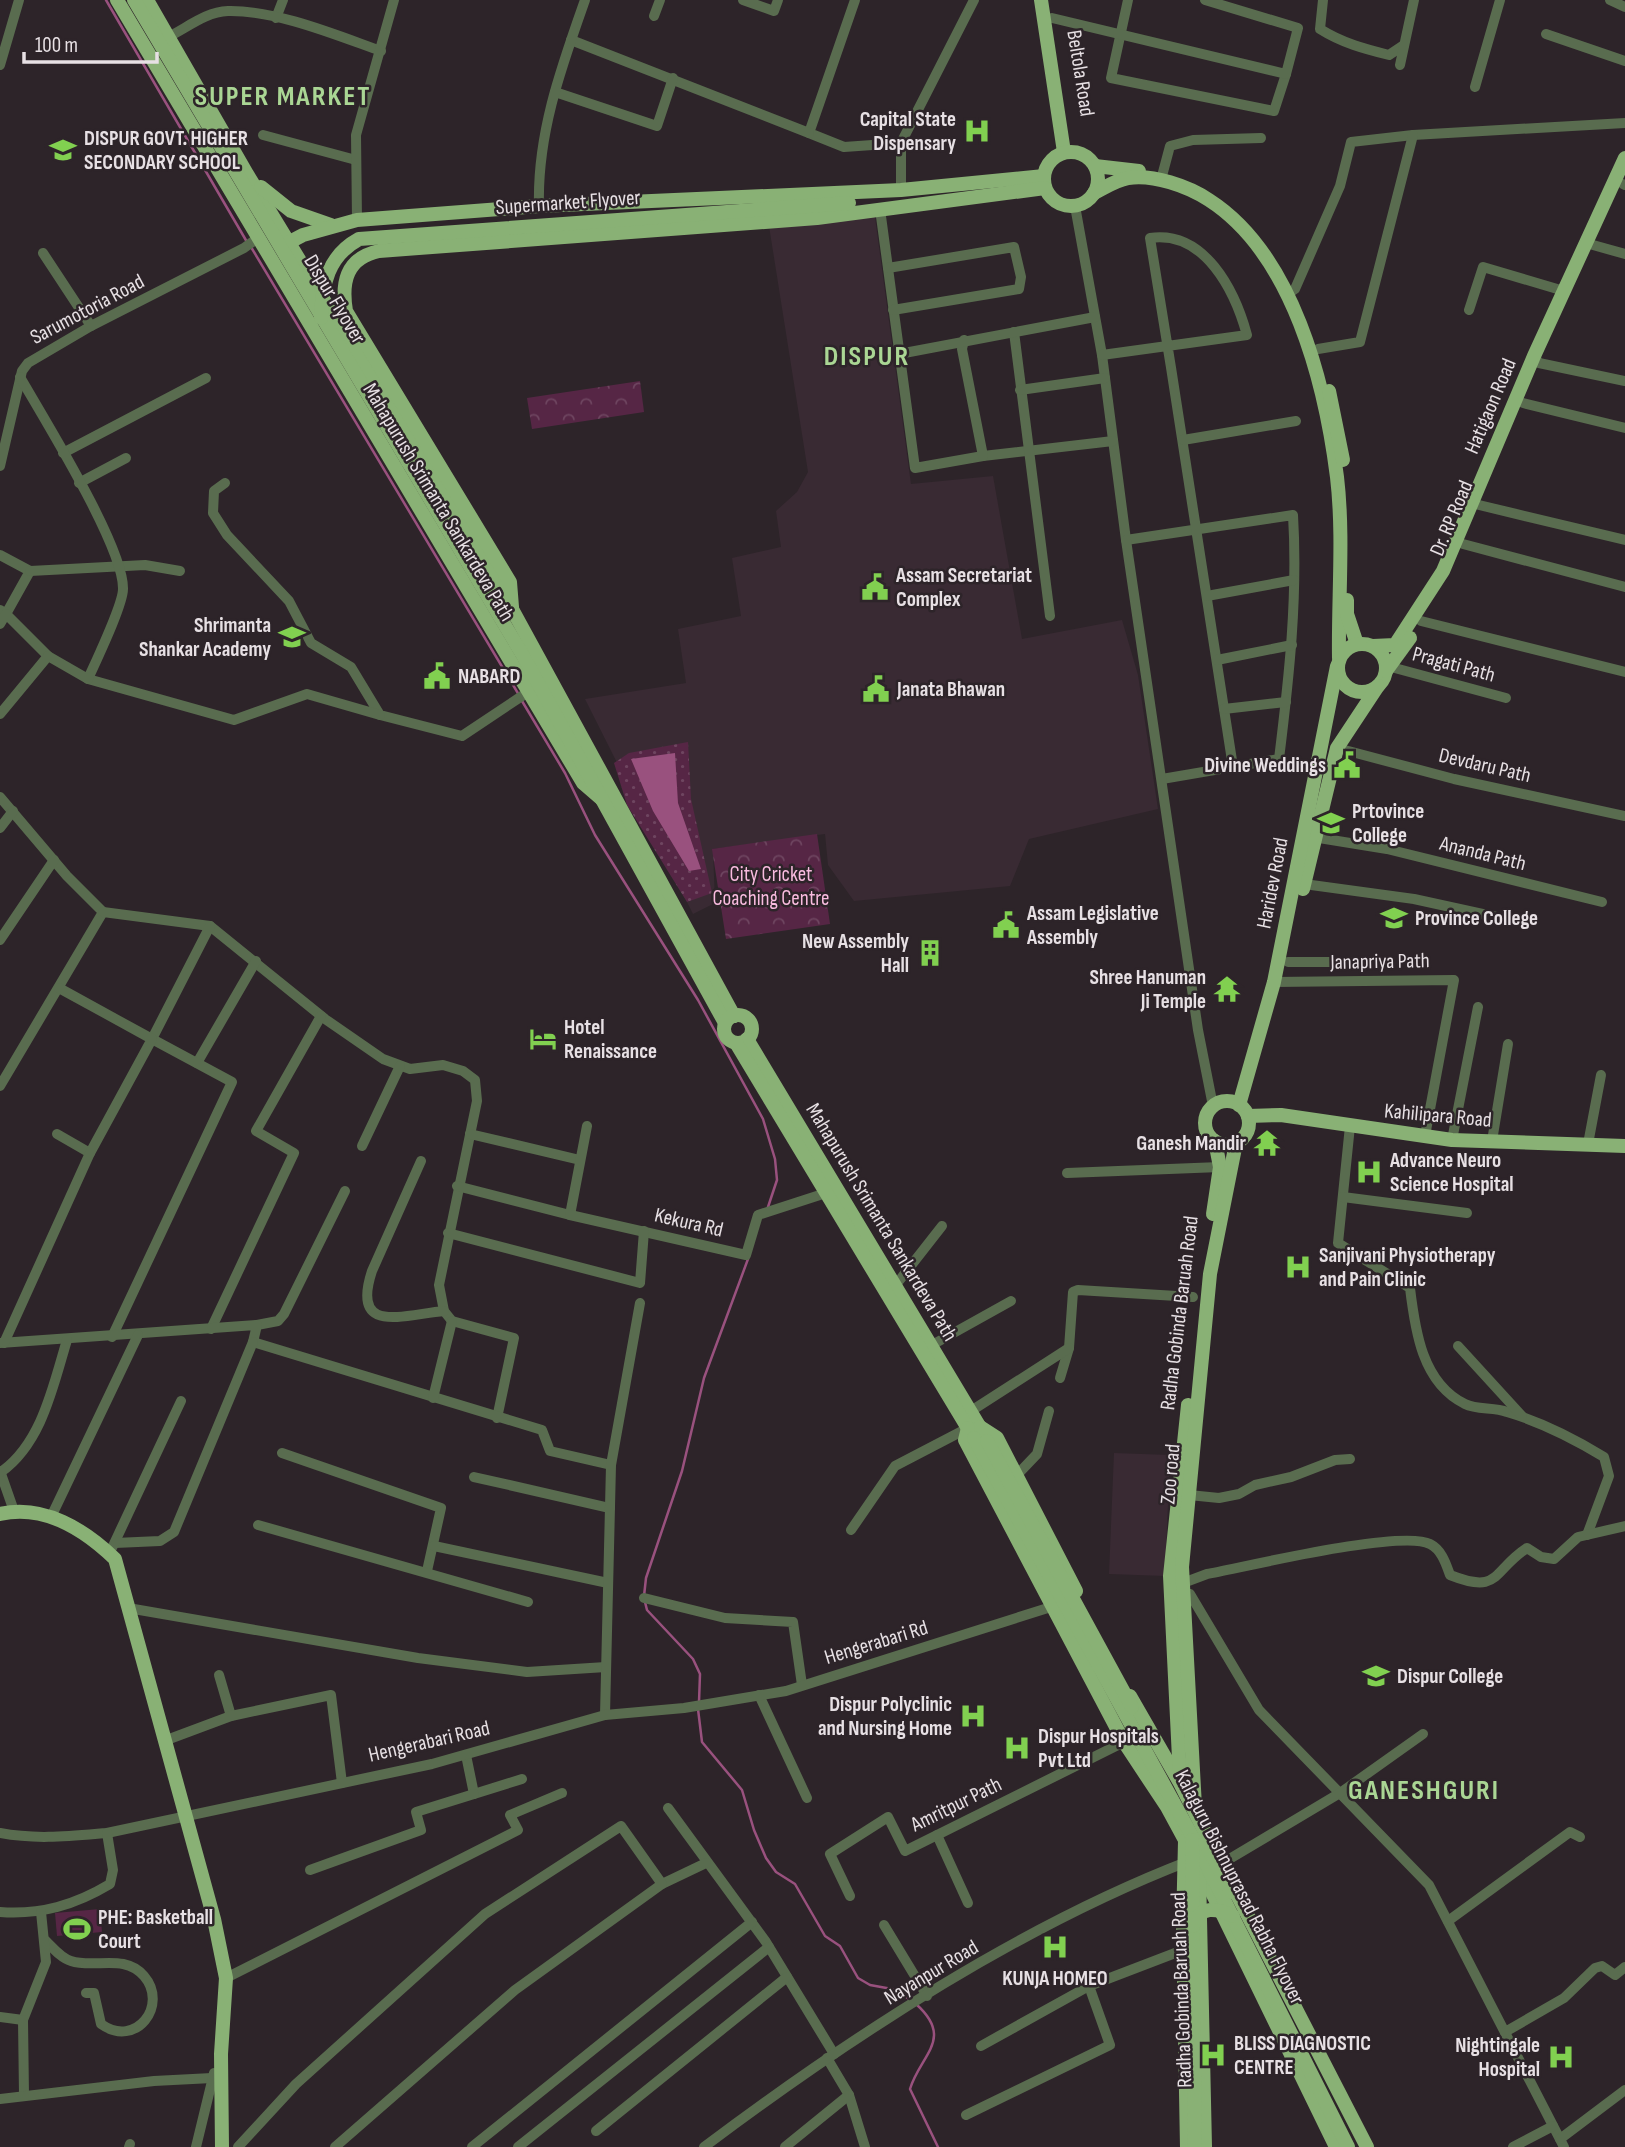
<svg xmlns="http://www.w3.org/2000/svg" width="1625" height="2147" viewBox="0 0 1625 2147" font-family="'Sofia Sans Condensed',sans-serif">
<style>
.built{fill:#392a33}
.grass{fill:url(#grass-dots)}
.park{fill:url(#park-crowns)}
.pitch{fill:#562645}
.water{fill:#99517e}
.lines{fill:none;stroke-linecap:round;stroke-linejoin:round}
.stream{stroke:#99517e;stroke-width:2.5}
.minor{stroke:#596c4f;stroke-width:10}
.major{stroke:#89b175;stroke-width:14}
.major-bridge{stroke:#89b175;stroke-width:14}
.labels{text-anchor:middle;stroke-width:5;stroke-linejoin:round;paint-order:stroke}
.street-label{font-size:21px;fill:#e7e0e4;stroke:#2d2429}
.poi-label{font-size:21px;font-weight:bold;fill:#e7e0e4;stroke:#2d2429;text-anchor:start}
.park-label{font-size:21px;fill:#f9bbdf;stroke:#2d2429}
.district-label{font-size:28px;font-weight:bold;letter-spacing:2px;fill:#aad694;stroke:#2d2429}
</style>
<defs>
<pattern id="grass-dots" width="8" height="8" patternUnits="userSpaceOnUse" patternTransform="scale(1.75)"><rect width="8" height="8" fill="#562645"/><path d="M2 2h.1M6 6h.1" fill="none" stroke="#6e4560" stroke-width="1.8" stroke-linecap="round"/></pattern>
<pattern id="park-crowns" width="20" height="18" patternUnits="userSpaceOnUse" patternTransform="scale(1.75)"><rect width="20" height="18" fill="#562645"/><path d="M2 6a3 3 0 1 1 6 0M12 15a3 3 0 1 1 6 0" fill="none" stroke="#6e4560"/></pattern>
</defs>
<rect width="100%" height="100%" fill="#2d2429"/>
<g class="built">
<path d="M874,210L911,484L993,476L1022,639L1122,620L1138,675L1158,809L1029,839L1010,886L854,901L828,865L825,834L713,849L715,903L693,914L585,699L686,683L678,629L741,616L732,558L781,547L776,511L797,492L808,472L769,226Z"/>
<path d="M1114,1453L1170,1455L1165,1576L1109,1574Z"/>
</g>
<path class="grass" d="M688,742L691,799L712,893L687,902L627,805L614,763L629,753Z"/>
<g class="park">
<path d="M640,381L644,412L532,429L527,398Z"/>
<path d="M817,834L830,924L726,939L712,849Z"/>
</g>
<path class="pitch" d="M100,1909L102,1932L57,1936L55,1913Z"/>
<path class="water" d="M675,753L678,803L701,869L689,871L653,811L631,759Z"/>
<g class="lines">
<g class="stream">
<path d="M106,0L247,242"/>
<path d="M251,247L519,695"/>
<path d="M522,701L565,773L595,835L698,1000L763,1119L775,1159L777,1180L768,1207"/>
<path d="M644,1596L646,1578L682,1471L704,1378L748,1259"/>
<path d="M645,1602L647,1610L693,1659L700,1674L699,1702"/>
<path d="M698,1709L702,1742L742,1790L754,1830L766,1858L776,1872L795,1884L825,1936L840,1946L858,1978L870,1985L892,1989L911,2000"/>
<path d="M916,2004C955,2039 920,2055 910,2089L938,2147"/>
</g>
<g class="minor">
<path d="M743,0L774,11L778,0"/>
<path d="M855,0L809,133L844,147L901,143V190"/>
<path d="M1128,0L1111,78L1274,111L1286,74"/>
<path d="M1323,0L1320,29C1342,43 1365,49 1389,55L1404,45"/>
<path d="M1610,0L1625,7"/>
<path d="M654,16L660,0"/>
<path d="M276,18L283,0"/>
<path d="M1052,18L1286,74L1298,28L1205,0"/>
<path d="M1546,34L1625,61"/>
<path d="M168,37C187,28 205,12 228,11C276,10 336,35 381,51"/>
<path d="M571,40L809,133"/>
<path d="M0,65L19,0"/>
<path d="M1400,65L1414,0"/>
<path d="M1475,87L1500,0"/>
<path d="M555,92L657,126L673,78"/>
<path d="M263,135L356,160"/>
<path d="M901,143L974,0"/>
<path d="M1162,176L1170,146L1193,140L1261,138"/>
<path d="M1623,184L1625,185"/>
<path d="M539,206C537,134 561,68 585,0"/>
<path d="M1075,206L1102,355L1126,540L1293,515C1298,597 1289,678 1279,759L1162,779"/>
<path d="M880,209L915,468L983,456L1113,441"/>
<path d="M357,220L356,135L394,0"/>
<path d="M1593,245L1625,254"/>
<path d="M43,253L91,326"/>
<path d="M888,268L1014,247L1021,277L1019,289L893,310"/>
<path d="M1288,294L1295,289L1340,186L1351,142L1413,135L1625,123"/>
<path d="M1469,310L1483,267L1564,291"/>
<path d="M1014,332L1050,616"/>
<path d="M964,340L962,349L983,456"/>
<path d="M1318,349L1360,342L1413,135"/>
<path d="M899,354L1095,317"/>
<path d="M1102,355L1247,335C1235,291 1205,230 1150,238C1179,414 1206,590 1233,767"/>
<path d="M1534,356L1539,363L1625,381"/>
<path d="M1020,390L1105,378"/>
<path d="M1523,403L1625,428"/>
<path d="M1183,440L1296,421"/>
<path d="M63,453L206,378"/>
<path d="M0,466L22,371L28,363L91,326L244,248L259,237"/>
<path d="M79,483L126,458"/>
<path d="M225,483L214,491L213,513L227,535L289,601L311,643L351,667L380,715L462,736L528,692"/>
<path d="M1479,505L1625,540"/>
<path d="M1126,540L1198,1030L1213,1106"/>
<path d="M1463,544L1625,587"/>
<path d="M0,555L30,571L6,614L0,610"/>
<path d="M30,571L145,565L180,571"/>
<path d="M1207,596L1294,580"/>
<path d="M1421,621L1625,672"/>
<path d="M0,624L6,614L48,656"/>
<path d="M1217,660L1292,645"/>
<path d="M1391,667L1506,698"/>
<path d="M88,679L234,720L307,694L380,715"/>
<path d="M1224,709L1286,702"/>
<path d="M0,714L48,656L88,679C96,661 123,605 123,589C124,547 44,419 20,377"/>
<path d="M1337,748L1454,779L1625,816"/>
<path d="M0,797L67,876L103,912L0,1086"/>
<path d="M0,828L13,811"/>
<path d="M1313,837L1387,849L1602,902"/>
<path d="M1304,884L1414,899L1510,920"/>
<path d="M103,912L210,926L325,1019L383,1059L410,1069L443,1065L463,1071L475,1080L477,1101L439,1285L444,1311L452,1321L514,1338L497,1418"/>
<path d="M0,940L54,860"/>
<path d="M1288,962H1359"/>
<path d="M1274,982L1454,980L1425,1136"/>
<path d="M197,1063L256,961"/>
<path d="M1350,1126L1338,1243L1410,1288C1415,1330 1422,1383 1465,1404C1477,1410 1494,1407 1507,1412C1541,1422 1573,1438 1604,1457L1609,1476L1587,1535"/>
<path d="M57,1134L90,1153"/>
<path d="M470,1134L580,1160"/>
<path d="M1452,1140L1478,1007"/>
<path d="M1492,1141L1508,1044"/>
<path d="M1588,1144L1601,1075"/>
<path d="M362,1146L400,1066"/>
<path d="M421,1161L372,1271C351,1335 402,1315 444,1311"/>
<path d="M1067,1173L1220,1167"/>
<path d="M457,1186L570,1215L587,1126"/>
<path d="M1343,1197L1467,1213"/>
<path d="M570,1215L746,1255L758,1215L826,1193"/>
<path d="M448,1233L640,1283L644,1231"/>
<path d="M895,1286L942,1226"/>
<path d="M257,1325L278,1321L284,1314L345,1191"/>
<path d="M211,1329L294,1153L256,1131L321,1016"/>
<path d="M112,1337L232,1082L152,1039L210,926"/>
<path d="M0,1343L257,1325L253,1342L542,1430L550,1451L611,1465"/>
<path d="M4,1343L90,1153L152,1039L59,988"/>
<path d="M932,1345L1011,1301"/>
<path d="M1458,1346L1522,1416"/>
<path d="M1060,1378L1069,1348L1073,1292L1078,1290L1193,1297"/>
<path d="M433,1398L452,1321"/>
<path d="M971,1411L1069,1348"/>
<path d="M282,1453L441,1508L427,1571"/>
<path d="M0,1471L14,1511"/>
<path d="M1,1472C42,1443 53,1386 67,1340"/>
<path d="M1017,1475L1037,1454L1049,1411"/>
<path d="M474,1477L610,1508"/>
<path d="M1189,1495L1219,1498L1239,1494L1255,1485L1291,1477L1335,1460L1350,1459"/>
<path d="M51,1517L138,1335"/>
<path d="M258,1525L528,1602"/>
<path d="M851,1530L895,1466L968,1428"/>
<path d="M115,1543L160,1541L174,1532L253,1342"/>
<path d="M434,1546L608,1583"/>
<path d="M112,1548L181,1401"/>
<path d="M1183,1583L1207,1574C1245,1567 1402,1529 1430,1544C1442,1550 1446,1564 1450,1575C1500,1595 1492,1571 1527,1548L1541,1557L1554,1559L1578,1537L1625,1526"/>
<path d="M1183,1593L1190,1594L1259,1710L1429,1885L1564,2147"/>
<path d="M644,1598L725,1618L793,1622L802,1685"/>
<path d="M128,1608L418,1658L527,1672L606,1667"/>
<path d="M219,1675L231,1716"/>
<path d="M759,1695L807,1798"/>
<path d="M605,1715L611,1465L640,1303"/>
<path d="M164,1741L231,1716L331,1695L342,1783"/>
<path d="M466,1755L474,1794L522,1779"/>
<path d="M668,1808L766,1942L834,2054"/>
<path d="M0,1833C36,1840 71,1836 107,1833L432,1764L605,1715L684,1708L786,1691L1051,1607"/>
<path d="M937,1835L968,1903"/>
<path d="M1221,1864L1340,1793L1423,1734"/>
<path d="M310,1870L421,1830L416,1812L474,1794"/>
<path d="M662,1884L706,1863"/>
<path d="M850,1896L830,1854L888,1817L905,1851L1124,1742"/>
<path d="M0,1912C41,1915 75,1905 110,1884L113,1870L107,1833"/>
<path d="M1448,1921L1570,1832L1580,1837"/>
<path d="M884,1925L927,1996"/>
<path d="M46,1941C53,1948 61,1958 71,1961C95,1969 124,1953 144,1976C169,2005 136,2049 101,2024L94,1993H86"/>
<path d="M226,1978L518,1830L510,1815L562,1793"/>
<path d="M0,2017L23,2020L46,1962L41,1912"/>
<path d="M23,2020L24,2095"/>
<path d="M1505,2032L1564,1998L1595,1968L1602,1966L1615,1975L1625,1967"/>
<path d="M981,2046L1089,1986"/>
<path d="M827,2058L849,2095L865,2147"/>
<path d="M0,2099L154,2081L212,2078"/>
<path d="M966,2115L1110,2045L1089,1986L1183,1950"/>
<path d="M596,2131L787,1977"/>
<path d="M1560,2139L1625,2090"/>
<path d="M129,2147L130,2144"/>
<path d="M196,2147L214,2073"/>
<path d="M238,2147L296,2084L485,1914L621,1826L662,1884L515,1990L335,2147"/>
<path d="M472,2147L752,1922"/>
<path d="M518,2147L769,1947"/>
<path d="M704,2147C849,2038 1020,1926 1189,1861"/>
<path d="M785,2147L849,2095"/>
<path d="M1513,2147L1553,2126"/>
</g>
<g class="major">
<path d="M117,0L583,783L605,802"/>
<path d="M147,0L247,174L512,609L734,1016"/>
<path d="M1041,0L1064,152"/>
<circle cx="1071" cy="179" r="27"/>
<path d="M1095,166L1139,171"/>
<path d="M261,187L291,211L331,225"/>
<path d="M1094,193C1104,188 1116,180 1128,178C1153,174 1188,186 1209,200C1293,254 1325,383 1337,477C1344,536 1338,599 1339,658"/>
<path d="M282,246L303,235L357,220L539,206L901,190L1044,176"/>
<path d="M1329,391L1343,460"/>
<path d="M408,462L522,654L725,1023"/>
<path d="M1347,600V614L1357,644"/>
<path d="M512,607L510,582L346,311C341,281 347,258 379,251L817,218L1045,188"/>
<circle cx="1362" cy="668" r="24"/>
<path d="M1373,646L1395,645L1443,571L1534,356L1625,158"/>
<path d="M1386,671L1410,638"/>
<path d="M1303,889L1337,748L1378,686"/>
<circle cx="738" cy="1029" r="14"/>
<path d="M747,1039L984,1434"/>
<path d="M736,1043L972,1435"/>
<circle cx="1227" cy="1123" r="22"/>
<path d="M1239,1105L1274,982L1337,666"/>
<path d="M1248,1116L1281,1115L1452,1140L1625,1146"/>
<path d="M1213,1214L1220,1167L1215,1141"/>
<path d="M980,1427L997,1438L1076,1591"/>
<path d="M968,1428L965,1440L1124,1742L1167,1807L1199,1866L1336,2147"/>
<path d="M0,1514C44,1504 85,1530 115,1559L214,1919L226,1978L221,2054L222,2147"/>
<path d="M1130,1696L1180,1783L1214,1850"/>
<path d="M1180,1779L1170,1576L1188,1405"/>
<path d="M1195,1807L1182,1567L1210,1274L1236,1143"/>
<path d="M1185,1841L1183,1927L1187,2147"/>
<path d="M1199,1873L1205,2147"/>
<path d="M1228,1877L1367,2147"/>
</g>
<g class="major-bridge">
<path d="M134,0L408,462"/>
<path d="M321,318C322,284 328,256 359,239L849,203"/>
<path d="M974,1438L1192,1836L1348,2147"/>
<path d="M987,1441L1132,1707"/>
<path d="M1192,1840L1195,2147"/>
<path d="M1205,1842L1231,1892"/>
<path d="M1193,1926C1200,1905 1216,1908 1233,1916"/>
</g>
</g>
<defs>
<symbol id="hospital-bare" viewBox="-9 -9 18 18"><path d="M-5-5h3v3.5h4V-5h3V5h-3V1.5h-4V5h-3Z" fill="#81d050" stroke="#2d2429" stroke-width="2.5" paint-order="stroke"/></symbol>
<symbol id="school-bare" viewBox="-9 -9 18 18"><path d="M0-5L7-2L0 1L-7-2ZM-4 1L0 2.5L4 1V4Q0 6-4 4Z" fill="#81d050" stroke="#2d2429" stroke-width="2.5" paint-order="stroke"/></symbol>
<symbol id="civic-bare" viewBox="-9 -9 18 18"><path d="M-.6-6.5H3V-4.5H.6V-3L4-1V1h2V6H-6V1h2V-1L-.6-3ZM-1.2 2.5V6h2.4V2.5Z" fill="#81d050" stroke="#2d2429" stroke-width="2.5" paint-order="stroke"/></symbol>
<symbol id="university-bare" viewBox="-9 -9 18 18"><path d="M0-5L7-2L0 1L-7-2ZM-4 1L0 2.5L4 1V4Q0 6-4 4Z" fill="#81d050" stroke="#2d2429" stroke-width="2.5" paint-order="stroke"/></symbol>
<symbol id="building-bare" viewBox="-9 -9 18 18"><path d="M-4-6H4V6H1V3H-1V6H-4ZM-2.5-4.3h1.7v1.8h-1.7ZM.8-4.3h1.7v1.8H.8ZM-2.5-1h1.7V.8h-1.7ZM.8-1h1.7V.8H.8Z" fill="#81d050" stroke="#2d2429" stroke-width="2.5" paint-order="stroke"/></symbol>
<symbol id="temple-bare" viewBox="-9 -9 18 18"><path d="M0-6L5-2H3V0L6.5 2.5H4V6H1.5V3h-3V6H-4V2.5H-6.5L-3 0V-2H-5Z" fill="#81d050" stroke="#2d2429" stroke-width="2.5" paint-order="stroke"/></symbol>
<symbol id="hotel-bare" viewBox="-9 -9 18 18"><path d="M-6-4.5h1.5V1H6V5H4.5V3h-9V5H-6ZM-4 0a1.8 1.8 0 1 1 3.6 0ZM.5 0V-2.5h3Q6-2.5 6 0Z" fill="#81d050" stroke="#2d2429" stroke-width="2.5" paint-order="stroke"/></symbol>
<symbol id="stadium-bare" viewBox="-9 -9 18 18"><path d="M0-5a6.5 5 0 1 0 0 10a6.5 5 0 1 0 0-10ZM-3.5-1.8h7v3.6h-7Z" fill="#81d050" stroke="#2d2429" stroke-width="2.5" paint-order="stroke"/></symbol>
</defs>
<g fill-rule="evenodd">
<use href="#hospital-bare" x="958" y="112" width="38" height="38"/>
<use href="#school-bare" x="44" y="131" width="38" height="38"/>
<use href="#civic-bare" x="856" y="568" width="38" height="38"/>
<use href="#school-bare" x="273" y="618" width="38" height="38"/>
<use href="#civic-bare" x="418" y="657" width="38" height="38"/>
<use href="#civic-bare" x="857" y="670" width="38" height="38"/>
<use href="#civic-bare" x="1328" y="746" width="38" height="38"/>
<use href="#university-bare" x="1312" y="804" width="38" height="38"/>
<use href="#university-bare" x="1375" y="899" width="38" height="38"/>
<use href="#civic-bare" x="987" y="906" width="38" height="38"/>
<use href="#building-bare" x="911" y="934" width="38" height="38"/>
<use href="#temple-bare" x="1208" y="970" width="38" height="38"/>
<use href="#hotel-bare" x="524" y="1020" width="38" height="38"/>
<use href="#temple-bare" x="1248" y="1124" width="38" height="38"/>
<use href="#hospital-bare" x="1350" y="1153" width="38" height="38"/>
<use href="#hospital-bare" x="1279" y="1248" width="38" height="38"/>
<use href="#university-bare" x="1357" y="1657" width="38" height="38"/>
<use href="#hospital-bare" x="954" y="1697" width="38" height="38"/>
<use href="#hospital-bare" x="998" y="1729" width="38" height="38"/>
<use href="#stadium-bare" x="58" y="1910" width="38" height="38"/>
<use href="#hospital-bare" x="1036" y="1928" width="38" height="38"/>
<use href="#hospital-bare" x="1194" y="2036" width="38" height="38"/>
<use href="#hospital-bare" x="1542" y="2038" width="38" height="38"/>
</g>
<g class="labels">
<g class="street-label">
<text transform="translate(1081 73) rotate(81)" y="7">Beltola Road</text>
<text transform="translate(568 202) rotate(-4)" y="7">Supermarket Flyover</text>
<text transform="translate(335 299) rotate(59)" y="7">Dispur Flyover</text>
<text transform="translate(87 309) rotate(-28)" y="7">Sarumotoria Road</text>
<text transform="translate(1490 406) rotate(-67)" y="7">Hatigaon Road</text>
<text transform="translate(439 502) rotate(59)" y="7">Mahapurush Srimanta Sankardeva Path</text>
<text transform="translate(1451 518) rotate(-67)" y="7">Dr. RP Road</text>
<text transform="translate(1454 664) rotate(15)" y="7">Pragati Path</text>
<text transform="translate(1485 765) rotate(13)" y="7">Devdaru Path</text>
<text transform="translate(1483 853) rotate(14)" y="7">Ananda Path</text>
<text transform="translate(1272 883) rotate(-79)" y="7">Haridev Road</text>
<text transform="translate(1380 961) rotate(-1)" y="7">Janapriya Path</text>
<text transform="translate(1438 1115) rotate(5)" y="7">Kahilipara Road</text>
<text transform="translate(689 1222) rotate(13)" y="7">Kekura Rd</text>
<text transform="translate(882 1222) rotate(59)" y="7">Mahapurush Srimanta Sankardeva Path</text>
<text transform="translate(1179 1313) rotate(-83)" y="7">Radha Gobinda Baruah Road</text>
<text transform="translate(1170 1474) rotate(-85)" y="7">Zoo road</text>
<text transform="translate(876 1642) rotate(-17)" y="7">Hengerabari Rd</text>
<text transform="translate(429 1741) rotate(-13)" y="7">Hengerabari Road</text>
<text transform="translate(956 1804) rotate(-26)" y="7">Amritpur Path</text>
<text transform="translate(1240 1887) rotate(63)" y="7">Kalaguru Bishnuprasad Rabha Flyover</text>
<text transform="translate(931 1972) rotate(-31)" y="7">Nayanpur Road</text>
<text transform="translate(1181 1990) rotate(-92)" y="7">Radha Gobinda Baruah Road</text>
</g>
<g class="poi-label">
<text x="956" y="126" text-anchor="end">Capital State<tspan x="956" dy="24">Dispensary</tspan></text>
<text x="84" y="145">DISPUR GOVT. HIGHER<tspan x="84" dy="24">SECONDARY SCHOOL</tspan></text>
<text x="896" y="582">Assam Secretariat<tspan x="896" dy="24">Complex</tspan></text>
<text x="271" y="632" text-anchor="end">Shrimanta<tspan x="271" dy="24">Shankar Academy</tspan></text>
<text x="458" y="683">NABARD</text>
<text x="897" y="696">Janata Bhawan</text>
<text x="1326" y="772" text-anchor="end">Divine Weddings</text>
<text x="1352" y="818">Prtovince<tspan x="1352" dy="24">College</tspan></text>
<text x="1027" y="920">Assam Legislative<tspan x="1027" dy="24">Assembly</tspan></text>
<text x="1415" y="925">Province College</text>
<text x="909" y="948" text-anchor="end">New Assembly<tspan x="909" dy="24">Hall</tspan></text>
<text x="1206" y="984" text-anchor="end">Shree Hanuman<tspan x="1206" dy="24">Ji Temple</tspan></text>
<text x="564" y="1034">Hotel<tspan x="564" dy="24">Renaissance</tspan></text>
<text x="1246" y="1150" text-anchor="end">Ganesh Mandir</text>
<text x="1390" y="1167">Advance Neuro<tspan x="1390" dy="24">Science Hospital</tspan></text>
<text x="1319" y="1262">Sanjivani Physiotherapy<tspan x="1319" dy="24">and Pain Clinic</tspan></text>
<text x="1397" y="1683">Dispur College</text>
<text x="952" y="1711" text-anchor="end">Dispur Polyclinic<tspan x="952" dy="24">and Nursing Home</tspan></text>
<text x="1038" y="1743">Dispur Hospitals<tspan x="1038" dy="24">Pvt Ltd</tspan></text>
<text x="98" y="1924">PHE: Basketball<tspan x="98" dy="24">Court</tspan></text>
<text x="1055" y="1985" text-anchor="middle">KUNJA HOMEO</text>
<text x="1234" y="2050">BLISS DIAGNOSTIC<tspan x="1234" dy="24">CENTRE</tspan></text>
<text x="1540" y="2052" text-anchor="end">Nightingale<tspan x="1540" dy="24">Hospital</tspan></text>
</g>
<g class="park-label">
<text x="771" y="881">City Cricket<tspan x="771" dy="24">Coaching Centre</tspan></text>
</g>
<g class="district-label">
<text x="283" y="105">SUPER MARKET</text>
<text x="867" y="365">DISPUR</text>
<text x="1424" y="1799">GANESHGURI</text>
</g>
</g>
<path d="M24 52v10h133v-10" fill="none" stroke="#e7e0e4" stroke-width="3.5"/>
<text x="35" y="52" font-size="21" fill="#e7e0e4" stroke="#2d2429" stroke-width="5" paint-order="stroke">100 m</text>
</svg>
